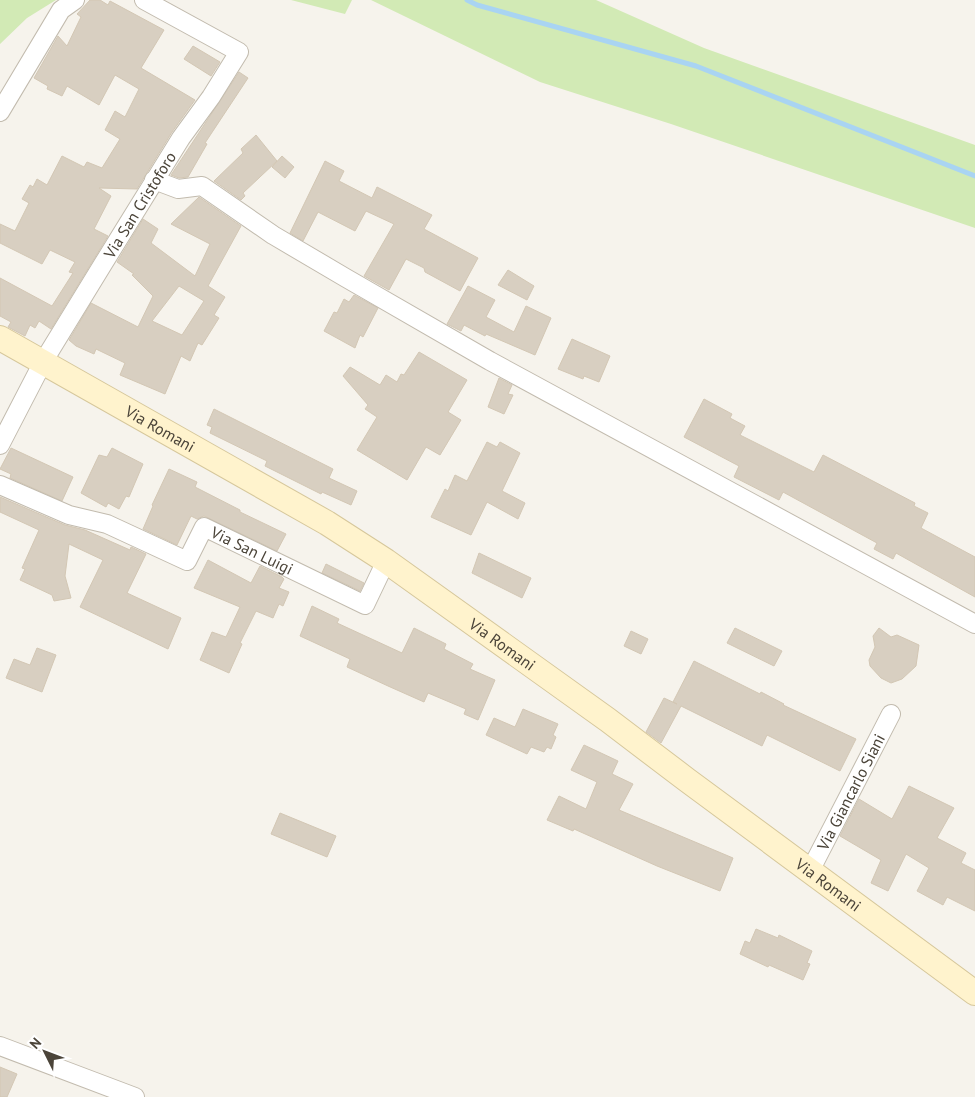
<svg xmlns="http://www.w3.org/2000/svg" width="975" height="1097" viewBox="0 0 975 1097" font-family="'PT Sans',sans-serif">
<style>
.green{fill:#d2eab5}
.lines{fill:none;stroke-linecap:round;stroke-linejoin:round}
.stream{stroke:#a9d4f2;stroke-width:5}
.building{fill:#d8cfc1;stroke:#d3c7b4;fill-rule:evenodd}
.street-casing{stroke:#c2bbae;stroke-width:20}
.secondary-casing{stroke:#d6c79b;stroke-width:26}
.street{stroke:#fff;stroke-width:18}
.secondary{stroke:#fff3cd;stroke-width:24}
.labels{text-anchor:middle;stroke-width:4.5;stroke-linejoin:round;paint-order:stroke}
.street-label{font-size:16px;fill:#4b4439;stroke:#fff}
</style>
<rect width="100%" height="100%" fill="#f6f3ec"/>
<g class="green">
<path d="M0,0H56L27,18L0,44Z"/>
<path d="M291,0H352L345,14Z"/>
<path d="M371,0H596L704,48L975,145V228L671,124L540,82Z"/>
</g>
<g class="lines">
<path class="stream" d="M467,0L477,5L696,66L975,176"/>
</g>
<g class="building">
<path d="M90,0H100L108,5L110,1L164,30L141,68L195,100L172,132L137,189L99,188L111,196L94,229L108,236L51,329L39,321L35,328L30,325L25,336L8,327L11,322L0,316V278L52,306L73,273L69,272L75,262L50,250L42,264L0,243V224L15,231L29,203L22,199L30,185L33,187L37,179L47,185L62,156L84,167L87,162L102,168L120,139L105,130L115,111L125,117L139,89L115,75L99,105L67,86L62,96L47,89L48,86L34,78L58,36L67,46L81,17L77,14Z"/>
<path d="M193,46L220,62L211,76L184,59Z"/>
<path d="M239,72L248,78L205,143L207,144L188,177L179,178L171,175Z"/>
<path d="M256,135L277,161L243,193L245,196L241,200L214,181L243,153L241,149Z"/>
<path d="M282,156L294,167L285,178L272,167Z"/>
<path d="M325,161L344,171L339,181L372,198L377,187L432,215L424,229L478,258L460,291L425,272L424,268L406,259L389,290L364,276L394,224L366,211L355,231L318,212L303,241L290,233Z"/>
<path d="M199,197L241,226L208,286L225,297L214,315L219,318L202,345L198,343L190,361L181,356L165,394L120,375L125,363L96,349L94,354L76,346L69,340L91,303L138,327L153,296L132,275L134,274L117,262L143,219L158,229L151,243L195,276L210,244L171,224ZM179,286L204,301L182,335L152,321Z"/>
<path d="M508,270L534,286L527,300L498,285Z"/>
<path d="M468,286L495,300L486,317L514,332L526,306L551,318L535,355L486,334L485,336L464,325L461,331L447,324Z"/>
<path d="M354,295L378,308L363,337L360,335L355,348L324,331L334,312L337,313L344,299L349,302Z"/>
<path d="M572,339L610,356L599,382L584,376L583,379L558,369Z"/>
<path d="M419,352L467,380L448,412L461,420L440,455L426,447L407,480L357,450L377,417L365,409L368,405L343,376L350,367L380,385L386,375L397,382L401,374L404,375Z"/>
<path d="M499,378L512,385L508,394L513,395L504,414L488,407Z"/>
<path d="M704,399L732,414L730,418L745,426L740,435L814,472L823,455L915,503L914,506L928,513L921,528L975,557V597L896,553L893,559L874,549L877,543L783,492L779,500L734,477L739,466L684,437Z"/>
<path d="M214,409L333,469L329,478L357,491L351,505L322,492L321,494L265,466L267,461L210,433L212,427L207,425Z"/>
<path d="M487,442L497,447L500,442L520,453L502,491L525,503L518,519L487,502L471,535L431,517L445,489L448,491L455,475L467,481Z"/>
<path d="M11,448L73,477L62,501L10,478L11,474L0,469Z"/>
<path d="M112,448L143,464L129,497L126,496L119,509L108,503L106,507L81,493L99,455L107,457Z"/>
<path d="M169,469L197,482L195,487L240,510V512L286,534L277,551L204,516L197,519L191,516L177,545L143,529L153,506L152,505Z"/>
<path d="M0,497L65,525L85,530L130,550L131,547L146,554L127,593L181,618L168,649L80,607L103,560L69,544L65,576L71,598L54,601L52,595L20,580L25,569L22,568L39,530L0,512Z"/>
<path d="M479,553L531,578L522,598L472,573Z"/>
<path d="M208,560L251,583L260,566L282,577L284,579L279,588L289,592L283,606L279,604L273,618L256,611L240,643L242,644L229,673L200,660L212,632L226,637L240,607L194,588Z"/>
<path d="M326,564L364,583L360,591L322,573Z"/>
<path d="M312,606L339,619L337,623L402,653L414,628L446,644L444,649L473,664L470,669L495,680L478,720L464,714L466,709L428,693L424,702L388,686L347,667L350,659L300,636Z"/>
<path d="M735,628L782,651L774,666L727,643Z"/>
<path d="M879,628L891,637L897,635L919,645L916,666L902,679L891,683L881,678L870,666L869,660L875,647L873,636Z"/>
<path d="M631,631L648,639L641,654L624,646Z"/>
<path d="M37,648L56,655L42,692L6,678L14,659L30,665Z"/>
<path d="M694,661L760,694L761,692L784,704L783,705L856,739L840,771L767,735L762,746L681,706L661,743L646,732L664,698L677,704L673,702Z"/>
<path d="M523,709L558,724L553,735L556,737L551,749L547,747L544,752L531,747L527,754L486,735L494,718L515,727Z"/>
<path d="M584,745L618,761L612,774L633,784L619,810L733,858L720,891L657,866L574,829L573,831L547,820L559,796L586,809L597,782L571,770Z"/>
<path d="M909,786L954,808L937,838L966,853L961,863L975,870V911L947,897L943,905L917,891L929,868L906,854L888,891L871,883L881,860L840,836L859,799L892,819Z"/>
<path d="M280,813L336,836L327,857L271,834Z"/>
<path d="M756,929L778,938L779,935L812,951L807,963L810,964L803,980L769,965L768,967L740,954L745,941L750,943Z"/>
<path d="M0,1067L17,1074L7,1097H0Z"/>
</g>
<g class="lines">
<defs>
<g id="street">
<path d="M0,112L61,10L75,0"/>
<path d="M154,180L178,189L202,186L273,235L346,278L490,361L975,624"/>
<path id="s1" d="M0,445L43,362L103,264L181,138L211,97L239,52L144,0"/>
<path id="s2" d="M0,485L69,515L107,524L187,561L204,527L365,605L386,561"/>
<path id="s3" d="M810,871L891,714"/>
<path d="M0,1046L135,1097"/>
</g>
<g id="secondary">
<path id="s4" d="M0,338L327,523L386,561L608,720L687,780L975,993"/>
</g>
</defs>
<use href="#street" class="street-casing"/>
<use href="#secondary" class="secondary-casing"/>
<use href="#street" class="street"/>
<use href="#secondary" class="secondary"/>
</g>
<g class="labels">
<g class="street-label">
<text dy="6" stroke="none"><textPath href="#s1" startOffset="278">Via San Cristoforo</textPath></text>
<text dy="6" stroke="none"><textPath href="#s4" startOffset="184">Via Romani</textPath></text>
<text dy="6" stroke="none"><textPath href="#s2" startOffset="294">Via San Luigi</textPath></text>
<text dy="6" stroke="none"><textPath href="#s4" startOffset="589">Via Romani</textPath></text>
<text dy="6" stroke="none"><textPath href="#s3" startOffset="89">Via Giancarlo Siani</textPath></text>
<text dy="6" stroke="none"><textPath href="#s4" startOffset="994">Via Romani</textPath></text>
</g>
</g>
<g transform="translate(45 1052) rotate(312)" stroke="#ffffff" stroke-width="4" paint-order="stroke">
<path d="M0-4L9 19L0 12L-9 19Z" fill="#4b4439"/>
<text y="-8" font-size="14" font-weight="bold" text-anchor="middle" fill="#4b4439">N</text>
</g>
</svg>
